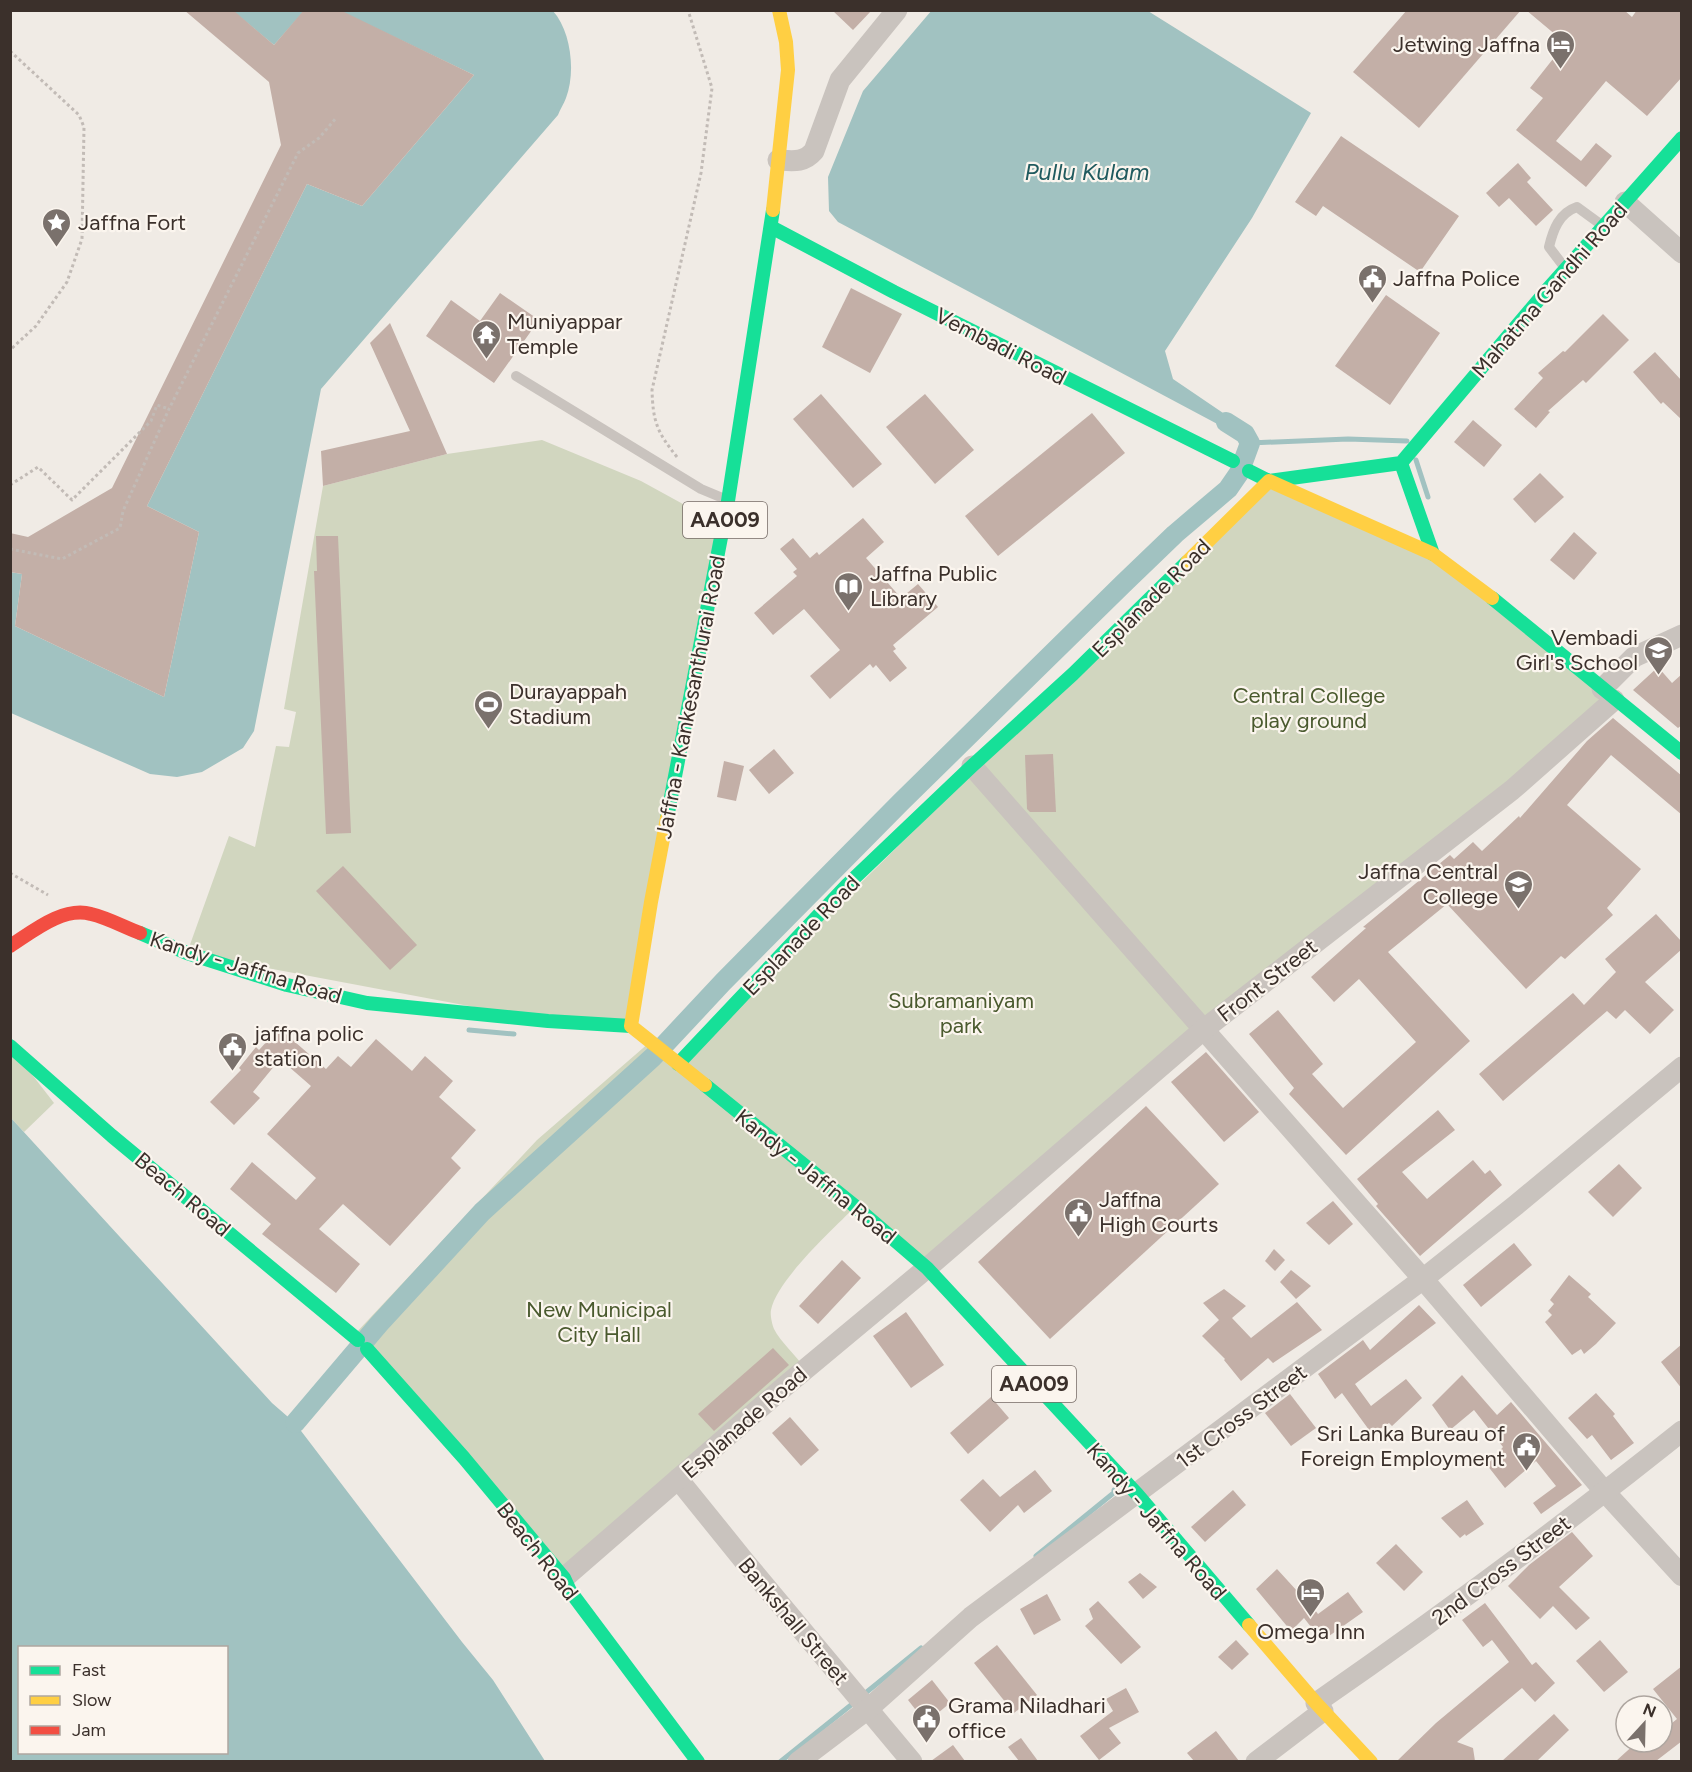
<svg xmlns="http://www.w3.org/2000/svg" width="1692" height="1772" viewBox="0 0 1692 1772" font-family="Figtree,sans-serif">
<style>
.green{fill:#d1d6bf}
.water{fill:#a1c2c1;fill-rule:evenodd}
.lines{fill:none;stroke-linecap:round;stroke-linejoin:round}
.stream{stroke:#a1c2c1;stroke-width:5}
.canal{stroke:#a1c2c1;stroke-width:20}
.building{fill:#c3afa7}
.path{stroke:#c2bbb6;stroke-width:3;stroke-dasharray:3 3;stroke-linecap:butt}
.lane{stroke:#c9c3be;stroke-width:10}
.street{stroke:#c9c3be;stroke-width:21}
.fast{stroke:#16e098;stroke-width:14}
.slow{stroke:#ffcf43;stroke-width:14}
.jam{stroke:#f24e42;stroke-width:14}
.labels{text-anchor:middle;stroke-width:4.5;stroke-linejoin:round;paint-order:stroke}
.shield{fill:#fbf5ee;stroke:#756b66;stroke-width:1.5}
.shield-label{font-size:21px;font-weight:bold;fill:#3b302b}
.poi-label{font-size:22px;fill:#3b302b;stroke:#fbf5ee;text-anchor:start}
.street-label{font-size:22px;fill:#3b302b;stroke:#fbf5ee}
.park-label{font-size:22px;fill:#4a5a2e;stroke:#fbf5ee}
.water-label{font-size:24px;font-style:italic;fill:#1f5a5e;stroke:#fbf5ee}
</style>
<rect width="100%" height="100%" fill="#f0ebe5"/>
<g class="green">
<path d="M542,440L641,481L723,526L631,1026L548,1021L187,953L229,836L255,847L276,746L289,747L296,712L284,709L323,486L447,454Z"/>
<path d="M1269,481L1433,554L1614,700L927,1268L855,1207C833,1229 777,1280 771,1310C770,1315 772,1324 774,1329C780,1341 797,1357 806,1369L564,1578L354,1335L537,1140L650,1042L677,1064Z"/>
<path d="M10,1046L54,1103L24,1132L11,1118Z"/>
</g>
<g class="water">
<path d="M932,10L1148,11L1311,113L1252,218L1165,351L1173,379L1229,417L1223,427L838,222L829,211L828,177L863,91Z"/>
<path d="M233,11H304L274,45Z"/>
<path d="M340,11H553C571,31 576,72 566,98C564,104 560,109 558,115L321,389L254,731L243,748L202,772L177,777L150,774L11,713L10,572L22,574L15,626L164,697L199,532L147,506L307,184L362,206L474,75Z"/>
<path d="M11,1118L272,1403L295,1423L462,1642L493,1680L545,1761H11ZM20,1648H226V1752H20Z"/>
</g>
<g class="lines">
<g class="stream">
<path d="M1250,443L1348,439L1407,441"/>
<path d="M1416,460L1428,497"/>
<path d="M469,1030L514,1034"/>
<path d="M1036,1556L1116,1491L1114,1490"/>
<path d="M863,1695L921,1648"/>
<path d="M780,1762L856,1701"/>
</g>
<path class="canal" d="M295,1423L379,1324L482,1212L653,1057L723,982L901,802L1123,584L1175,534L1228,489L1239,473L1250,443L1245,434L1226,422"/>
</g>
<g class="building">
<path d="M184,10H233L274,45L304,10H340L474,75L362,206L307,184L147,506L199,532L164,697L15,626L22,574L10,572V533L28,537L112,488L281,145L269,82Z"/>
<path d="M832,10H872L853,30Z"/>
<path d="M1407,10H1521L1419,128L1353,72Z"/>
<path d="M1526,10H1624L1632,17L1637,10H1682V77L1647,116L1606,81L1556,141L1581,161L1596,143L1612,156L1586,187L1516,130L1543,98L1530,88L1564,45L1561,43L1563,41Z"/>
<path d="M1341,136L1459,216L1420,272L1323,206L1316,216L1295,202Z"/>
<path d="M1518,163L1531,178L1527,182L1553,210L1536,226L1509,198L1499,207L1486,193Z"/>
<path d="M851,288L902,314L870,373L822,347Z"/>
<path d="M500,293L539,320L494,383L426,336L451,300L480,321Z"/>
<path d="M1386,295L1440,333L1390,405L1335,366Z"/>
<path d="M1603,314L1629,340L1586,383L1583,380L1548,411L1550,412L1536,428L1514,409L1543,378L1538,373L1563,351L1565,352Z"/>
<path d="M390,323L447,454L323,486L321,451L410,431L370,343Z"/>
<path d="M1655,352L1682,381V420L1663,402L1661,404L1633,372Z"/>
<path d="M821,394L882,464L853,488L793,419Z"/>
<path d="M925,394L974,450L935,484L886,427Z"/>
<path d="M1092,413L1125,453L998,556L965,516Z"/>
<path d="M1473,420L1502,445L1484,467L1454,442Z"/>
<path d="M1540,473L1564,497L1535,523L1513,499Z"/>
<path d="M863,518L884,542L866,558L901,598L918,584L938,607L893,645L896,649L893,651L907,668L890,682L876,665L873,668L870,664L830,699L810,676L840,650L804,609L773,635L754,613L797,576L793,572L797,569L780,549L793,538L810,558L817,552L819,555Z"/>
<path d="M1574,532L1597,553L1574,580L1550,560Z"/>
<path d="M316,536H338L351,833L326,834L314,571H317Z"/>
<path d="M1658,667L1672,683L1682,674V725L1678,728L1633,690Z"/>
<path d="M1613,718L1682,776V815L1611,755L1567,805L1641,869L1607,908L1613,915L1565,959L1561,956L1526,989L1447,904L1388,952L1470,1041L1346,1155L1289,1094L1294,1088L1249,1034L1278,1010L1323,1064L1312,1074L1343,1108L1416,1042L1359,979L1334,1002L1311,977L1366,928L1363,927L1450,855L1454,859L1473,842L1482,851L1519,816L1520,818L1587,741Z"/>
<path d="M774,749L794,773L769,794L749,770Z"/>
<path d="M1053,754L1056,812H1030L1027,809L1025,755Z"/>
<path d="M724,761L744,766L736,801L717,797Z"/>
<path d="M343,866L417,945L390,970L316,891Z"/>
<path d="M1656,914L1682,942V949L1645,982L1674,1010L1650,1034L1625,1010L1616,1019L1607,1011L1503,1101L1479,1074L1573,993L1584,1005L1616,972L1605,959Z"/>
<path d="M279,1028L326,1069L338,1056L351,1067L376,1039L412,1071L425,1056L453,1081L439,1097L476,1130L451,1158L461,1168L390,1246L343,1204L319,1229L360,1264L336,1293L262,1234L271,1224L230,1189L252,1162L296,1200L316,1178L267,1134L311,1086L280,1059L253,1092L260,1098L234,1125L210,1102L241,1070L239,1068L256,1047L259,1050Z"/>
<path d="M1206,1052L1259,1112L1224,1142L1171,1082Z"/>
<path d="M1146,1106L1219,1184L1050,1339L978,1262Z"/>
<path d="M1438,1110L1455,1130L1402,1172L1427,1199L1473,1160L1485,1174L1490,1170L1502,1185L1420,1256L1376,1206L1378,1204L1357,1179Z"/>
<path d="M1619,1164L1642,1188L1613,1217L1588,1192Z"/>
<path d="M1333,1201L1353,1224L1329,1245L1306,1223Z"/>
<path d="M1514,1243L1532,1265L1481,1307L1463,1285Z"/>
<path d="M1274,1249L1285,1260L1275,1271L1265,1261Z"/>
<path d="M842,1260L861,1278L818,1324L799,1306Z"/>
<path d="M1291,1270L1311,1286L1296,1299L1280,1282Z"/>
<path d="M1569,1275L1591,1294L1588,1297L1616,1323L1596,1344L1584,1354L1581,1349L1572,1355L1545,1322L1552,1315L1548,1311L1554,1304L1550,1300Z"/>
<path d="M1224,1289L1246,1306L1232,1318L1251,1338L1297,1302L1322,1330L1273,1363L1268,1358L1241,1381L1224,1360L1225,1359L1202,1336L1219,1320L1203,1303Z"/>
<path d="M1419,1305L1436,1323L1355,1384L1371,1406L1406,1379L1422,1398L1392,1426L1389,1423L1372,1434L1342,1393L1335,1399L1318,1374L1363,1340L1370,1350Z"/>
<path d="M906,1312L944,1365L911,1388L873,1336Z"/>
<path d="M1682,1344V1389L1661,1362Z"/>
<path d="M773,1348L789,1365L714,1431L698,1414Z"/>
<path d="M1462,1375L1497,1415L1511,1402L1582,1485L1541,1514L1533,1503L1556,1486L1536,1461L1505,1488L1487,1465L1503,1447L1474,1410L1450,1430L1432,1405Z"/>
<path d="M1596,1393L1615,1414L1613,1416L1634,1443L1611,1460L1592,1435L1587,1439L1568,1418Z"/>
<path d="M1290,1394L1316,1428L1291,1446L1265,1413Z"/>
<path d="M991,1397L1009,1418L968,1454L950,1433Z"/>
<path d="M790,1417L819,1450L801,1466L772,1433Z"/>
<path d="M1035,1470L1052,1491L1024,1513L1018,1505L990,1532L960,1500L983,1479L1000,1497Z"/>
<path d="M1233,1490L1246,1505L1205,1542L1191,1527Z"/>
<path d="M1467,1500L1484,1524L1466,1536L1465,1534L1460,1538L1441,1518Z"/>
<path d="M1572,1532L1593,1556L1559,1587L1590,1618L1576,1630L1553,1606L1540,1619L1508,1586L1529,1565Z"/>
<path d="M1396,1544L1423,1572L1404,1591L1376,1563Z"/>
<path d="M1277,1569L1298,1592L1300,1590L1318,1614L1348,1592L1363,1612L1322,1641L1304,1618L1291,1631L1256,1589Z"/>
<path d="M1140,1573L1157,1587L1143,1599L1128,1582Z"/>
<path d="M1047,1594L1061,1620L1034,1635L1020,1609Z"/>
<path d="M1098,1601L1141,1647L1121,1664L1085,1626L1093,1619L1089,1609Z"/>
<path d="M1485,1603L1532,1665L1536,1662L1555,1683L1535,1702L1522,1688L1457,1742L1473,1748L1475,1761H1397L1436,1723L1509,1662L1492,1640L1483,1647L1462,1620Z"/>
<path d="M1236,1640L1249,1654L1232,1670L1218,1657Z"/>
<path d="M1600,1640L1628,1672L1604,1692L1576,1661Z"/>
<path d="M997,1645L1037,1695L1014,1713L974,1663Z"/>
<path d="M1682,1666V1741L1656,1761H1616L1637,1742H1662V1731L1677,1719L1653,1689Z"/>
<path d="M932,1680L950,1703L926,1723L908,1700Z"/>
<path d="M1126,1688L1139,1712L1109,1728L1121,1743L1099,1760L1080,1736L1113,1711L1106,1699Z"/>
<path d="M1554,1714L1569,1730L1537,1761H1502Z"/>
<path d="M1216,1731L1239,1761H1194L1187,1753Z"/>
<path d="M1021,1738L1038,1761H1019L1008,1747Z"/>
<path d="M953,1745L965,1761H931Z"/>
</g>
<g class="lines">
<g class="path">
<path d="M10,51L79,115L84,127L82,239L67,282L36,326L10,350"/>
<path d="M677,457C657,432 653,422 652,390L701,173L712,88L688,10"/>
<path d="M10,485L38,467L72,500L151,421L157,405L169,409"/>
<path d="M10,549L62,559L120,528L123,511L169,409L298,153L319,138L337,117"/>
<path d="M10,873L48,895"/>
</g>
<g class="lane">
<path d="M1565,268L1549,247C1553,230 1559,213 1577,207L1603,226"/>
<path d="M516,376L701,489L725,499"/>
</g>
<g class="street">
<path d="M778,160C793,161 804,163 814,151L840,80L897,10"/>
<path d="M1625,202L1682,253"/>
<path d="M1602,689L1634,657L1682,635"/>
<path d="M972,766L1423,1279L1605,1492L1682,1576"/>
<path d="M678,1479L745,1562L912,1762"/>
<path d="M564,1578L784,1387L927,1268L1203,1030L1512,790L1614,700"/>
<path d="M1316,1703C1441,1616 1563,1526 1682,1431"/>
<path d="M798,1762L868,1709L971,1617L1423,1279L1516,1205L1682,1067"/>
<path d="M1256,1762L1323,1711"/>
</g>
<g class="fast">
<path d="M771,227L894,292L1233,461"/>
<path d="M1401,463L1433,554"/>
<path d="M1249,471L1269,481L1401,463L1547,290L1682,138"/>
<path d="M1492,598L1682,753"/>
<path d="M667,818L728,501L773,210"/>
<path d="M140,933L187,953L287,985L367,1003L548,1021L631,1026"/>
<path d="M10,1046L112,1136L358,1340"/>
<path d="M678,1064L847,885L972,766L1073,674L1187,562"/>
<path d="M705,1085L856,1207L927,1268L1137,1494L1249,1625"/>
<path d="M367,1349L464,1458L564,1578L570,1591L698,1762"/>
</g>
<g class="slow">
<path d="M773,210L788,70L786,42L779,10"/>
<path d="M1187,562L1269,481L1433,554L1492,598"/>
<path d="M667,818L651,902L631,1026L705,1085"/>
<path d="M1249,1625L1316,1703L1371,1762"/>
</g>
<path class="jam" d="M10,946C32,932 63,906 91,914C108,918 124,927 140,933"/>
</g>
<defs>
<symbol id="hotel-pin" viewBox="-11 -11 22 30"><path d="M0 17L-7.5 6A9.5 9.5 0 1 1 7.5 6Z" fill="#7a716c" stroke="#fbf5ee"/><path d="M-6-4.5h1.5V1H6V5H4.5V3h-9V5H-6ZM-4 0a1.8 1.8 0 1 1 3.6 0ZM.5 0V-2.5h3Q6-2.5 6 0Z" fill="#fff"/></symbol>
<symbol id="sight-pin" viewBox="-11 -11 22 30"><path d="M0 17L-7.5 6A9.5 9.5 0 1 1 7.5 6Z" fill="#7a716c" stroke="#fbf5ee"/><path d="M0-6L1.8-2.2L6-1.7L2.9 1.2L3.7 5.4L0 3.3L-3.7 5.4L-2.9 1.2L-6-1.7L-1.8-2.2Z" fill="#fff"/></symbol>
<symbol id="civic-pin" viewBox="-11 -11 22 30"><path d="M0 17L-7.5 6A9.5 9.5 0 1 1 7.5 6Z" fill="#7a716c" stroke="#fbf5ee"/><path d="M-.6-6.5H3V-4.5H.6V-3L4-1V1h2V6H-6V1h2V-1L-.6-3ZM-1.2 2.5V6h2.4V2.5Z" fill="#fff"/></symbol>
<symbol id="temple-pin" viewBox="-11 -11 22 30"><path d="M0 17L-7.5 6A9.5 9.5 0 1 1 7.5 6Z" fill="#7a716c" stroke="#fbf5ee"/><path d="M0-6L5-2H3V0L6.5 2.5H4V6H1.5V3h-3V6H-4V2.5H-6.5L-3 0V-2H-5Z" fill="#fff"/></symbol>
<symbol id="library-pin" viewBox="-11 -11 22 30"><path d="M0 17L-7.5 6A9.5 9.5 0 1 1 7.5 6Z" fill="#7a716c" stroke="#fbf5ee"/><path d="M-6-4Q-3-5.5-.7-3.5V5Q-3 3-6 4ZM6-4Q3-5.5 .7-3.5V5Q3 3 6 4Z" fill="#fff"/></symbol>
<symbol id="school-pin" viewBox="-11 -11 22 30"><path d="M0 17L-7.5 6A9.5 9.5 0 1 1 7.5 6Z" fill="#7a716c" stroke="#fbf5ee"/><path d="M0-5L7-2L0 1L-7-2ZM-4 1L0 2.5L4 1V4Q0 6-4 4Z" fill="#fff"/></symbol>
<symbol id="stadium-pin" viewBox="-11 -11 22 30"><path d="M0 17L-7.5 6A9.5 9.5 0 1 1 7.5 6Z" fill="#7a716c" stroke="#fbf5ee"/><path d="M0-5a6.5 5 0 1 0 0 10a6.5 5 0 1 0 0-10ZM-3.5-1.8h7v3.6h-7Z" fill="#fff"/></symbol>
</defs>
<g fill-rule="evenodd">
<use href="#hotel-pin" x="1544" y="28" width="33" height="45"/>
<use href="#sight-pin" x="40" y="206" width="33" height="45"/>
<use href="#civic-pin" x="1356" y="262" width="33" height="45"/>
<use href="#temple-pin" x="470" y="318" width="33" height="45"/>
<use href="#library-pin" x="832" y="570" width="33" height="45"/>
<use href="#school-pin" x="1642" y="634" width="33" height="45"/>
<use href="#stadium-pin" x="472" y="688" width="33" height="45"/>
<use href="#school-pin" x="1502" y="868" width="33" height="45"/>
<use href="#civic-pin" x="216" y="1030" width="33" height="45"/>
<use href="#civic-pin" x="1062" y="1196" width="33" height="45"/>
<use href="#civic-pin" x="1510" y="1430" width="33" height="45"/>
<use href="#hotel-pin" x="1294" y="1576" width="33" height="45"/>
<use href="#civic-pin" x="910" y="1702" width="33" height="45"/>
</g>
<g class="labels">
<g class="shield">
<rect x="683" y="502" width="84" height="36" rx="4.5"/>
<rect x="992" y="1366" width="84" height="36" rx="4.5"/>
</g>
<g class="shield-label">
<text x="725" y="527">AA009</text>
<text x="1034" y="1391">AA009</text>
</g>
<g class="poi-label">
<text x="1540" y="52" text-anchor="end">Jetwing Jaffna</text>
<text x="78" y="230">Jaffna Fort</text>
<text x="1393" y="286">Jaffna Police</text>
<text x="507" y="329">Muniyappar<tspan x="507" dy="25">Temple</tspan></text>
<text x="870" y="581">Jaffna Public<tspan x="870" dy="25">Library</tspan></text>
<text x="1638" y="645" text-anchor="end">Vembadi<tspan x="1638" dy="25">Girl's School</tspan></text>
<text x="509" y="699">Durayappah<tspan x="509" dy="25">Stadium</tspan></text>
<text x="1498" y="879" text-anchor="end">Jaffna Central<tspan x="1498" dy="25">College</tspan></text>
<text x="254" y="1041">jaffna polic<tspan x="254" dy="25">station</tspan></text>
<text x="1099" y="1207">Jaffna<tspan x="1099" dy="25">High Courts</tspan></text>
<text x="1505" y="1441" text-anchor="end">Sri Lanka Bureau of<tspan x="1505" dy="25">Foreign Employment</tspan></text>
<text x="1311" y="1639" text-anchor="middle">Omega Inn</text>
<text x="948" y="1713">Grama Niladhari<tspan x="948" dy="25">office</tspan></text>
</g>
<g class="street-label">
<text transform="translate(1549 290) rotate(-49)" y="8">Mahatma Gandhi Road</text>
<text transform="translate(1001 346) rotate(27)" y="8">Vembadi Road</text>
<text transform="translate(1151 598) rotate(-45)" y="8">Esplanade Road</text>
<text transform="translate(690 697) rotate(-79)" y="8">Jaffna - Kankesanthurai Road</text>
<text transform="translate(801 935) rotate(-46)" y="8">Esplanade Road</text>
<text transform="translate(246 967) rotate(17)" y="8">Kandy - Jaffna Road</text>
<text transform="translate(1267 980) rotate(-38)" y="8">Front Street</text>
<text transform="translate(816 1176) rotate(39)" y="8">Kandy - Jaffna Road</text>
<text transform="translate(183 1194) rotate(40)" y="8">Beach Road</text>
<text transform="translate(1241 1416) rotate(-37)" y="8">1st Cross Street</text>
<text transform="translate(744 1422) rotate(-41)" y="8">Esplanade Road</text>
<text transform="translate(1157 1521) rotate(49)" y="8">Kandy - Jaffna Road</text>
<text transform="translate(538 1551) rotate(52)" y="8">Beach Road</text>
<text transform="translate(1501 1570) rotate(-37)" y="8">2nd Cross Street</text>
<text transform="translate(794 1621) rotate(50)" y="8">Bankshall Street</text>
</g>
<g class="park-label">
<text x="1309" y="703">Central College<tspan x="1309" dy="25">play ground</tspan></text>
<text x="961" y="1008">Subramaniyam<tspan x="961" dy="25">park</tspan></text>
<text x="599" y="1317">New Municipal<tspan x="599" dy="25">City Hall</tspan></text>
</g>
<g class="water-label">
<text x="1087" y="180">Pullu Kulam</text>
</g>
</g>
<rect width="1692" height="1772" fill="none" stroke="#3b302b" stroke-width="24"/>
<rect x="18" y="1646" width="210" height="108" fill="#fbf5ee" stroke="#aea6a0" stroke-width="1.5"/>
<rect x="30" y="1666" width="30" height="9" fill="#16e098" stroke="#aea6a0" stroke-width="1.5"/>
<text x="72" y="1676" font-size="18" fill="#3b302b">Fast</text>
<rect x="30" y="1696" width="30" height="9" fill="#ffcf43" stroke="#aea6a0" stroke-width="1.5"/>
<text x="72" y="1706" font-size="18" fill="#3b302b">Slow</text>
<rect x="30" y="1726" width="30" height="9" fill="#f24e42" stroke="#aea6a0" stroke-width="1.5"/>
<text x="72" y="1736" font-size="18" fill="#3b302b">Jam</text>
<g transform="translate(1644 1724) rotate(22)"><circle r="28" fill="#fbf5ee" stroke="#aea6a0" stroke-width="1.5"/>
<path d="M0-4.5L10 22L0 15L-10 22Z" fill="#7a716c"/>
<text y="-9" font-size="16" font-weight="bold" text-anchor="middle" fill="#3b302b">N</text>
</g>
</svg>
